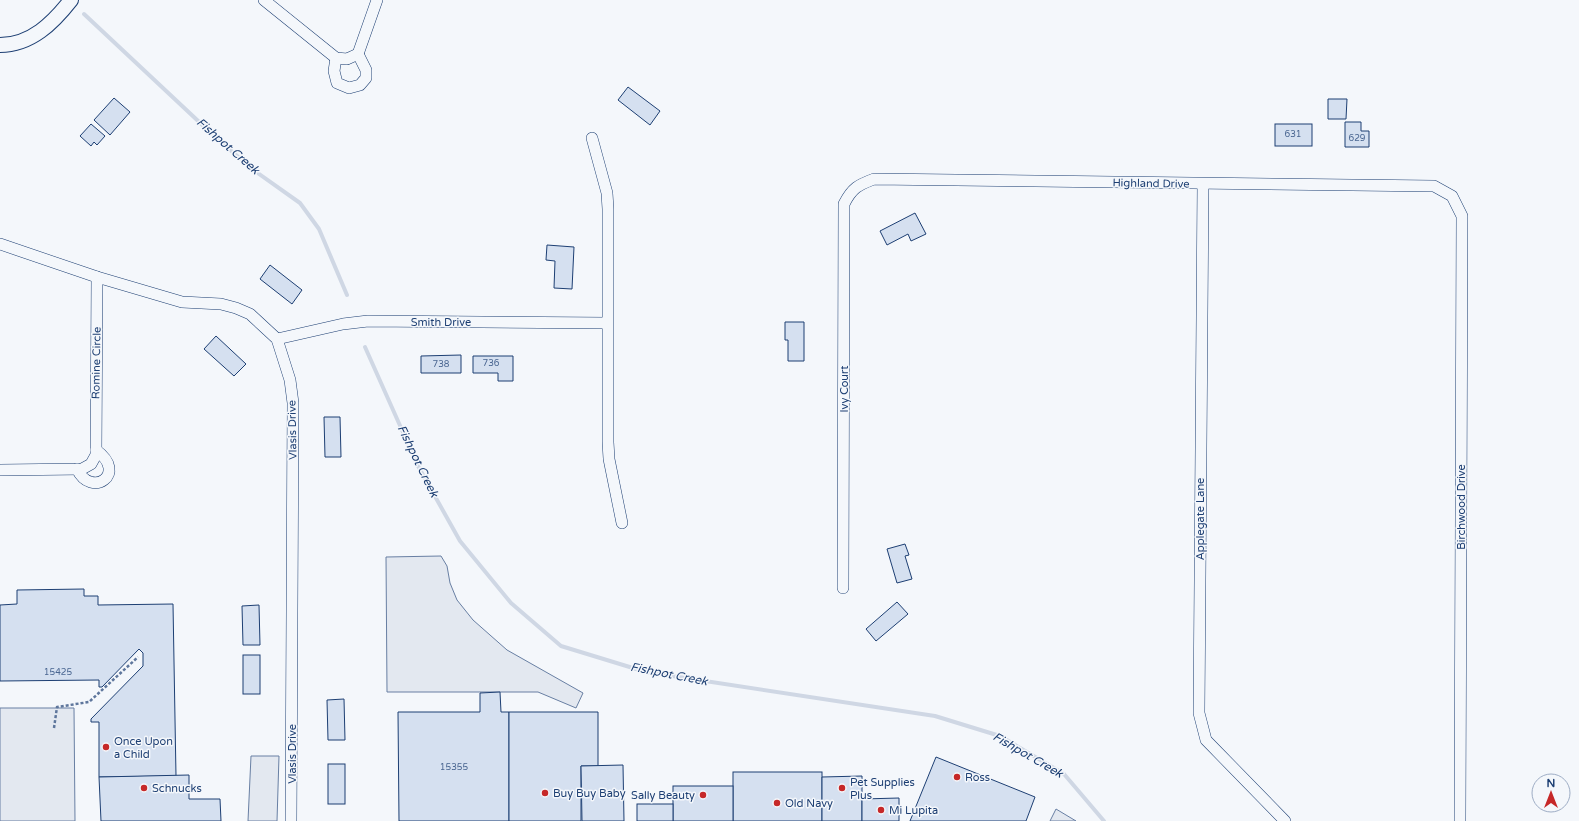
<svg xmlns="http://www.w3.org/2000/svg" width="1579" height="821" viewBox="0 0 1579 821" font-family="'Varela Round',sans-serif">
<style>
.parking{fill:#e3e8f0;stroke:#687fa3}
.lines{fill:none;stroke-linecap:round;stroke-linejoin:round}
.stream{stroke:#cfd7e4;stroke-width:4}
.building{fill:#d5e0f0;stroke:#1d3f73}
.minor-casing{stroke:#1d3f73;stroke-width:12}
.tertiary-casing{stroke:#1d3f73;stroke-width:16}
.path{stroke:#5e769c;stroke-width:2.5;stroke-dasharray:3 2;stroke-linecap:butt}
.minor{stroke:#f4f7fb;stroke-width:11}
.tertiary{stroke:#f4f7fb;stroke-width:14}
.poi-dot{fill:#c62828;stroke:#f4f7fb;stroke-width:1.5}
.labels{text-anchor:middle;stroke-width:3;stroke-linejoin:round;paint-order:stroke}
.number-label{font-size:9px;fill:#4b6792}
.street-label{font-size:11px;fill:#1d3f73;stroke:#f4f7fb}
.poi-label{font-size:11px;fill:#1d3f73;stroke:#f4f7fb;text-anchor:start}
.water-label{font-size:12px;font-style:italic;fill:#1d3f73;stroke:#f4f7fb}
</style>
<rect width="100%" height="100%" fill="#f4f7fb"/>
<g class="parking">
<path d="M441,556L447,566L450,583L457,600L473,620L507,650L583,693L576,708L538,692H387L386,557Z"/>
<path d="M0,708H74L75,821H0Z"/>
<path d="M251,756H279L277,821H248Z"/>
<path d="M1056,809L1076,821H1050Z"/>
</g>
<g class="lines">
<g class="stream">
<path d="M84,14L212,134L252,169L300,203L319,229L347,295"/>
<path d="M365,347L418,466L460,541L511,603L561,646L646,672L935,716L1000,736L1064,774L1104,821"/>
</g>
</g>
<g class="building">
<path d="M628,87L660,111L650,125L618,100Z"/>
<path d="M114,98L130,112L110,135L94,120Z"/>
<path d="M1328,99H1347L1346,119H1328Z"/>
<path d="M1345,122H1361V131H1369V147H1345Z"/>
<path d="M91,124L105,136L97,145L94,142L91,146L80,136Z"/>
<rect x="1275" y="124" width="37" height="22"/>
<path d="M915,213L926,234L911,241L908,234L887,245L880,231Z"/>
<path d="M547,245L574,247L572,289L554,288L555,261L546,260Z"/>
<path d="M270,265L302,290L292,304L260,279Z"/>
<path d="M785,322H804V361H788V340H785Z"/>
<path d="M216,336L246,364L234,376L204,349Z"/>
<path d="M461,355V373H421V356Z"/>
<path d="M473,356H513V381H498V373H473Z"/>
<path d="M324,417H340L341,457H325Z"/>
<path d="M905,544L909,555L905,556L912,579L897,583L887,549Z"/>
<path d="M84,589V596H98V605L173,604L176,776L99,777V722H91V719L143,666V653L139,649L102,687H99V680L0,681V605L17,604V590Z"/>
<path d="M897,602L908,614L876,641L866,629Z"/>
<path d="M259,605L260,645H243L242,606Z"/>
<rect x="243" y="655" width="17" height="39"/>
<path d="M500,692L501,712H509V821H399L398,712H480V693Z"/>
<path d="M344,699L345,740H328L327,700Z"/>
<path d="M509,712H598V766H581V821H509Z"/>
<path d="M936,757L1035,797L1026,821H910Z"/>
<rect x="328" y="764" width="17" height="40"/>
<path d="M623,765L624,821H582L581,766Z"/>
<rect x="733" y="772" width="89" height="49"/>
<path d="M189,775V799H220L221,821H101L99,777Z"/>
<path d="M862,776V821H822V777Z"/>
<rect x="673" y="786" width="60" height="35"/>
<path d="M899,798V821H862V799Z"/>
<rect x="637" y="804" width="36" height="17"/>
</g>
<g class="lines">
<defs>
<g id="minor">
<path d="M264,0L336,58L347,59L358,54"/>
<path d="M358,54L377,0"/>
<path d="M336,58L334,71L337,83L349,88L360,85L366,78V70L358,54"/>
<path d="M592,138L607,193L608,209V442L609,459L622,523"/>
<path d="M1203,184L1199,713L1206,740L1285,821"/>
<path d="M0,244L97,277L182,302L221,304L236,308L250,314L277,339L290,380L293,403L291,821"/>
<path d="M277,339L343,324L368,321L607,323"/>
<path d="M77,469C91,499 129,474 96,450"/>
<path d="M0,470L82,469L91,464L96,455L97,277"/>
<path d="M843,588L844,204C852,188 858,185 874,179L1434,186L1452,196L1462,216L1460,821"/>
</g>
<path id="tertiary" d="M0,45C31,45 53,23 71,0"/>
</defs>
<use href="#minor" class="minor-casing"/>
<use href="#tertiary" class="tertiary-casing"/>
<path class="path" d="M54,728L57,707L89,702L138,657"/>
<use href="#minor" class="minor"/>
<use href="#tertiary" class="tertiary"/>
</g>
<g class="poi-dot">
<circle cx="106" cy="747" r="4"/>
<circle cx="957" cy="777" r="4"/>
<circle cx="144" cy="788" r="4"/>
<circle cx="842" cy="788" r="4"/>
<circle cx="545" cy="793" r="4"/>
<circle cx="703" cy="795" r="4"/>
<circle cx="777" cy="803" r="4"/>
<circle cx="881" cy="810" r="4"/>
</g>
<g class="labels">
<g class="number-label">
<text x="1293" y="137">631</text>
<text x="1357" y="141">629</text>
<text x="491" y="366">736</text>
<text x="441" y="367">738</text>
<text x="58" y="675">15425</text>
<text x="454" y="770">15355</text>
</g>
<g class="street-label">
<text transform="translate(1151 183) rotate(1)" y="4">Highland Drive</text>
<text x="441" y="326">Smith Drive</text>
<text transform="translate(96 363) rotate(-89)" y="4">Romine Circle</text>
<text transform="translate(844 389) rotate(-90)" y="4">Ivy Court</text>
<text transform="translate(292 430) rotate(-91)" y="4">Vlasis Drive</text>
<text transform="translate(1461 507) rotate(-90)" y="4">Birchwood Drive</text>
<text transform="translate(1200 519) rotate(-90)" y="4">Applegate Lane</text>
<text transform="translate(292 754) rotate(-90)" y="4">Vlasis Drive</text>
</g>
<g class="poi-label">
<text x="114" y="745">Once Upon<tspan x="114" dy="13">a Child</tspan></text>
<text x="965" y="781">Ross</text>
<text x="850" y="786">Pet Supplies<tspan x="850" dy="13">Plus</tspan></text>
<text x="152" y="792">Schnucks</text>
<text x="553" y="797">Buy Buy Baby</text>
<text x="695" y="799" text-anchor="end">Sally Beauty</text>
<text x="785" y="807">Old Navy</text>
<text x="889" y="814">Mi Lupita</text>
</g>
<g class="water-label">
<text transform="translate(228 146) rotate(41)" y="4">Fishpot Creek</text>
<text transform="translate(418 461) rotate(64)" y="4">Fishpot Creek</text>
<text transform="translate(669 674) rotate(11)" y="4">Fishpot Creek</text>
<text transform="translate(1028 755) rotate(30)" y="4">Fishpot Creek</text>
</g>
</g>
<g transform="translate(1551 793)"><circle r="19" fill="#f4f7fb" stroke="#9eadc5"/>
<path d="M0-3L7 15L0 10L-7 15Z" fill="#c62828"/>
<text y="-6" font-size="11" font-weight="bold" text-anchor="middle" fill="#1d3f73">N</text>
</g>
</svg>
